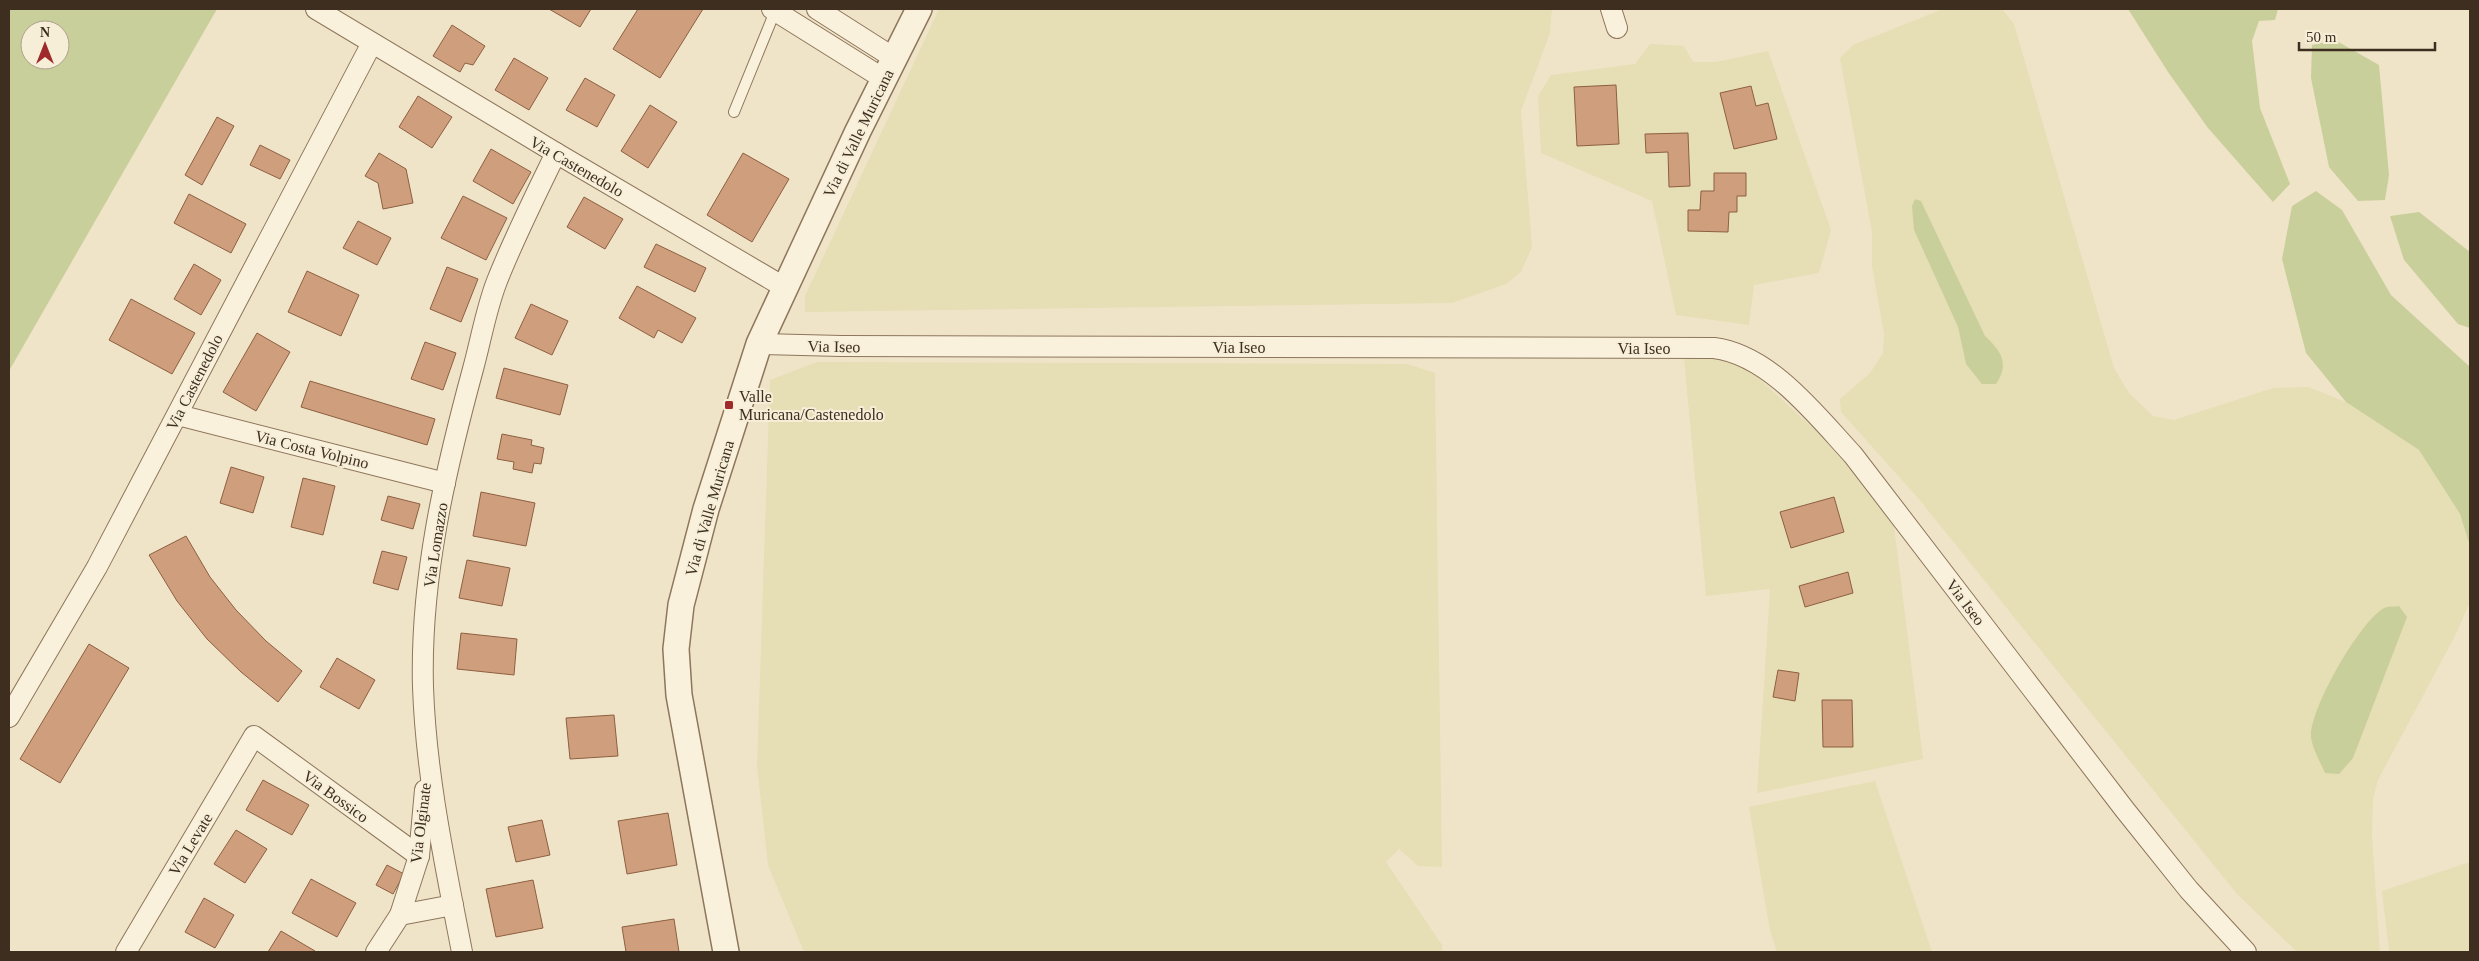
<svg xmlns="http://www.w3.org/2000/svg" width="2479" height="961" viewBox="0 0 2479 961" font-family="Georgia,serif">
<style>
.farmland{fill:#e6deb5;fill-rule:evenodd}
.green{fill:#c9cf9b;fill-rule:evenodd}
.building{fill:#cf9f7d;stroke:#8d5f41}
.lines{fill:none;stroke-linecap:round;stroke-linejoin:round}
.service-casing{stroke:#8d765c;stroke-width:12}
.minor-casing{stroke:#8d765c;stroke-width:22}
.tertiary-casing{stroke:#8d765c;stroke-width:28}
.service{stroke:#faf1dc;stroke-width:10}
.minor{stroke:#faf1dc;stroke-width:20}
.tertiary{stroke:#faf1dc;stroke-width:25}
.poi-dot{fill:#9e2a2b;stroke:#f7eed8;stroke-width:2}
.labels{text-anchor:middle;stroke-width:4;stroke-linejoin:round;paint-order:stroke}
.street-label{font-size:16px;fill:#3d2e20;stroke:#f7eed8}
.poi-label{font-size:16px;fill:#3d2e20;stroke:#f7eed8;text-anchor:start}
</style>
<rect width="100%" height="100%" fill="#f0e4c8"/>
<g class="farmland">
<path d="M939,9H1552L1550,33L1521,111L1532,247L1521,272L1506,284L1452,303L805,312V296Z"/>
<path d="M1943,9H2002L2014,24L2114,368L2129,393L2153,416L2174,420L2273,388L2308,387L2346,402L2419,450L2460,514L2470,546V602L2456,634L2378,780L2373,799L2372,836L2380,952H2297L2237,894L1918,498L1841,412L1840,399L1870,373L1883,353L1884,334L1872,266V232L1840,58L1853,45ZM1915,199L1921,202L1985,336L1966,364L1958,327L1914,230Z"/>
<path d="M1650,44L1684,46L1693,62H1716L1768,51L1831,230L1819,273L1754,285L1749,325L1676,315L1652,201L1541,153L1538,96L1551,75L1635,64Z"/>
<path d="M1720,356L1735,361L1751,371L1815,430L1844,462L1894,526L1923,759L1757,793L1770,589L1706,596L1684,358Z"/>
<path d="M817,362L1407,364L1435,373L1442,867L1418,866L1399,849L1386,862L1442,945V952H804L768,865L757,766L770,380Z"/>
<path d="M1875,781L1932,952H1777L1770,931L1749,807Z"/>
<path d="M2470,862V952H2389L2382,891Z"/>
</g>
<g class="green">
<path d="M9,9H217L9,371ZM30,30H60V60H30Z"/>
<path d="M2128,9H2278L2275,20L2259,21L2252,41L2260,108L2290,184L2273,202L2208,128L2168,72Z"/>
<path d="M2335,40L2379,65L2389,175L2385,200L2358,201L2329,167L2311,78L2312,45Z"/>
<path d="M2316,191L2342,210L2391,295L2470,367V546L2460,514L2419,450L2346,402L2306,353L2282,259L2292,206Z"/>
<path d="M1915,199L1921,201L1985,336C2001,351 2010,363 1996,384H1982L1966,364L1958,327L1914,230L1912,206Z"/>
<path d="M2419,212L2470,252V328L2458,324L2404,260L2390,216Z"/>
<path d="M2399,606L2407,617L2353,758L2339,774L2325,773C2321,763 2312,748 2311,737C2309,710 2360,621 2384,608C2388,606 2395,607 2399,606Z"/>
</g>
<g class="building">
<path d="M549,9H591L580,27Z"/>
<path d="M638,9H703L660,78L613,49Z"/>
<path d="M452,25L485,46L473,65L465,63L460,72L433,56Z"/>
<path d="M514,58L548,78L529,110L495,90Z"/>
<path d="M585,78L615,95L597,127L566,110Z"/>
<path d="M1616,85L1619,144L1577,146L1574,87Z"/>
<path d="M1751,86L1756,106L1768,103L1777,139L1734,149L1720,93Z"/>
<path d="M418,96L452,117L432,148L399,127Z"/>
<path d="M650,105L677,122L648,168L621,151Z"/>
<path d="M217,117L234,126L202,185L185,175Z"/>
<path d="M1688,133L1690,186L1669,187L1668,152L1646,153L1645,134Z"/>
<path d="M260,145L290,160L280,179L250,165Z"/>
<path d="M491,149L531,172L513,204L473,181Z"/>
<path d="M379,153L406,169L413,203L383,209L378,183L365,176Z"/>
<path d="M743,153L789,179L752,242L707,215Z"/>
<path d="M1714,173H1746V196H1737V212H1729L1728,232L1688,231V210H1700L1701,191H1714Z"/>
<path d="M189,194L246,224L231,253L174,223Z"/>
<path d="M463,196L507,218L486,260L441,238Z"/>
<path d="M584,197L623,219L605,249L567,227Z"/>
<path d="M358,221L391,238L377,265L343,248Z"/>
<path d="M656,244L706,268L695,292L644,267Z"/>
<path d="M194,264L221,280L201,315L174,299Z"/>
<path d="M447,267L478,279L461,322L430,309Z"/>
<path d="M307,271L359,295L341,336L288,312Z"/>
<path d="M637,286L696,318L682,343L658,330L654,338L619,318Z"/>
<path d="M131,299L195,333L172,374L109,340Z"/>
<path d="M531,304L568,321L552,355L515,338Z"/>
<path d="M257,333L290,352L256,411L223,392Z"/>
<path d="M425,342L456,353L443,390L411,379Z"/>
<path d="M504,368L568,385L560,415L496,398Z"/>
<path d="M310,381L435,419L427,445L301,407Z"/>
<path d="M502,434L532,440L531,445L544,448L541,464L534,463L532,473L513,469L514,462L497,459Z"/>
<path d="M231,467L264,477L253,513L220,503Z"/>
<path d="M303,478L335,486L323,535L291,527Z"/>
<path d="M481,492L535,503L526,546L473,536Z"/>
<path d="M388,496L420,504L413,529L381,520Z"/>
<path d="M1834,497L1844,532L1791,548L1780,512Z"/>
<path d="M186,536L210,577L236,610L266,641L302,671L278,702L241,672L207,639L177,601L149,555Z"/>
<path d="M382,551L407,557L398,590L373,583Z"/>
<path d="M467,560L510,568L502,606L459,598Z"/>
<path d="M1848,572L1853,593L1805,607L1799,586Z"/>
<path d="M461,633L517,639L514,675L457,669Z"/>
<path d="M89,644L129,668L60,783L20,759Z"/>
<path d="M337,658L375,680L359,709L320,687Z"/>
<path d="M1778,670L1799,673L1795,701L1773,697Z"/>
<path d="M1822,700H1852L1853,747H1823Z"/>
<path d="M614,715L618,756L570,759L566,718Z"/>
<path d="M263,780L309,805L292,835L246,810Z"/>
<path d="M668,813L677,865L627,874L618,821Z"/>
<path d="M542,820L550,855L516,862L508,827Z"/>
<path d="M236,830L267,849L245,883L214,864Z"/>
<path d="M387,865L404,874L393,894L376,885Z"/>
<path d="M311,879L356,903L337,937L292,913Z"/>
<path d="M533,880L543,928L496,937L486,889Z"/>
<path d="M204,898L234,915L215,948L185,932Z"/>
<path d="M674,919L679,952H626L622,927Z"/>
<path d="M281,931L315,951L314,952H268Z"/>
</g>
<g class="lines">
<defs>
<path id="service" d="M734,112L776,9"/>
<g id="minor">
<path d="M316,9L556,153L784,287"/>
<path d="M772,9L884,79"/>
<path d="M817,9L894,58"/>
<path d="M1611,9L1617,28"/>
<path d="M759,344L841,346L1714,348C1770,355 1816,415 1853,455L2125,810L2189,890L2246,952"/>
<path d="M178,415L445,483"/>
<path d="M9,717L97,567L372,43"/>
<path d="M400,915L419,856L425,790"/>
<path d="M126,952L254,736L419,856"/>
<path d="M376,952L400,915L453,905"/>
<path d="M462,952C445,864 426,776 423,687C420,579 445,472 473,369C481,340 486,309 497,281C514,238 535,196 556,153"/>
</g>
<path id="tertiary" d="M726,952L679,695L676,649L681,605L706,509L759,344L858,131L919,9"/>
</defs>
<use href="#service" class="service-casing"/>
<use href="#minor" class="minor-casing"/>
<use href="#tertiary" class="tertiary-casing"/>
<use href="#service" class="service"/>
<use href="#minor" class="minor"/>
<use href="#tertiary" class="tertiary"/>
</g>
<rect class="poi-dot" x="724" y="400" width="10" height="10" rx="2.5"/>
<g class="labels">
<g class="street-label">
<text transform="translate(858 133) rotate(-64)" y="6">Via di Valle Muricana</text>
<text transform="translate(577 166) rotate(30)" y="6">Via Castenedolo</text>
<text transform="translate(834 346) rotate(1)" y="6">Via Iseo</text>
<text x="1239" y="353">Via Iseo</text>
<text x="1644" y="354">Via Iseo</text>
<text transform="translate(194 382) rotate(-63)" y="6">Via Castenedolo</text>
<text transform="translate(312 449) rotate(14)" y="6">Via Costa Volpino</text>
<text transform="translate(709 508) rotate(-74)" y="6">Via di Valle Muricana</text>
<text transform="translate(435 545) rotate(-81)" y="6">Via Lomazzo</text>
<text transform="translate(1966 602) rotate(53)" y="6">Via Iseo</text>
<text transform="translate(336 796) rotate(36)" y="6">Via Bossico</text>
<text transform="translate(420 823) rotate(-83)" y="6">Via Olginate</text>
<text transform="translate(190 844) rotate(-59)" y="6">Via Levate</text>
</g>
<g class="poi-label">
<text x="739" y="402">Valle<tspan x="739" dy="18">Muricana/Castenedolo</tspan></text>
</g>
</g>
<rect width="2479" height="961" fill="none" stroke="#3d2e20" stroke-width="20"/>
<g transform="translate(45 45)"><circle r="24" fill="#f7eed8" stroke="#ada18e"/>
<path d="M0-4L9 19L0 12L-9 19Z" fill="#9e2a2b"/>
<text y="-8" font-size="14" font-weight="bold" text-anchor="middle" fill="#3d2e20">N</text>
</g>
<path d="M2299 42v8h136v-8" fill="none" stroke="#3d2e20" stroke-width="2.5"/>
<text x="2306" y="42" font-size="15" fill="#3d2e20" stroke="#f7eed8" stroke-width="4" paint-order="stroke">50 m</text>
</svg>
